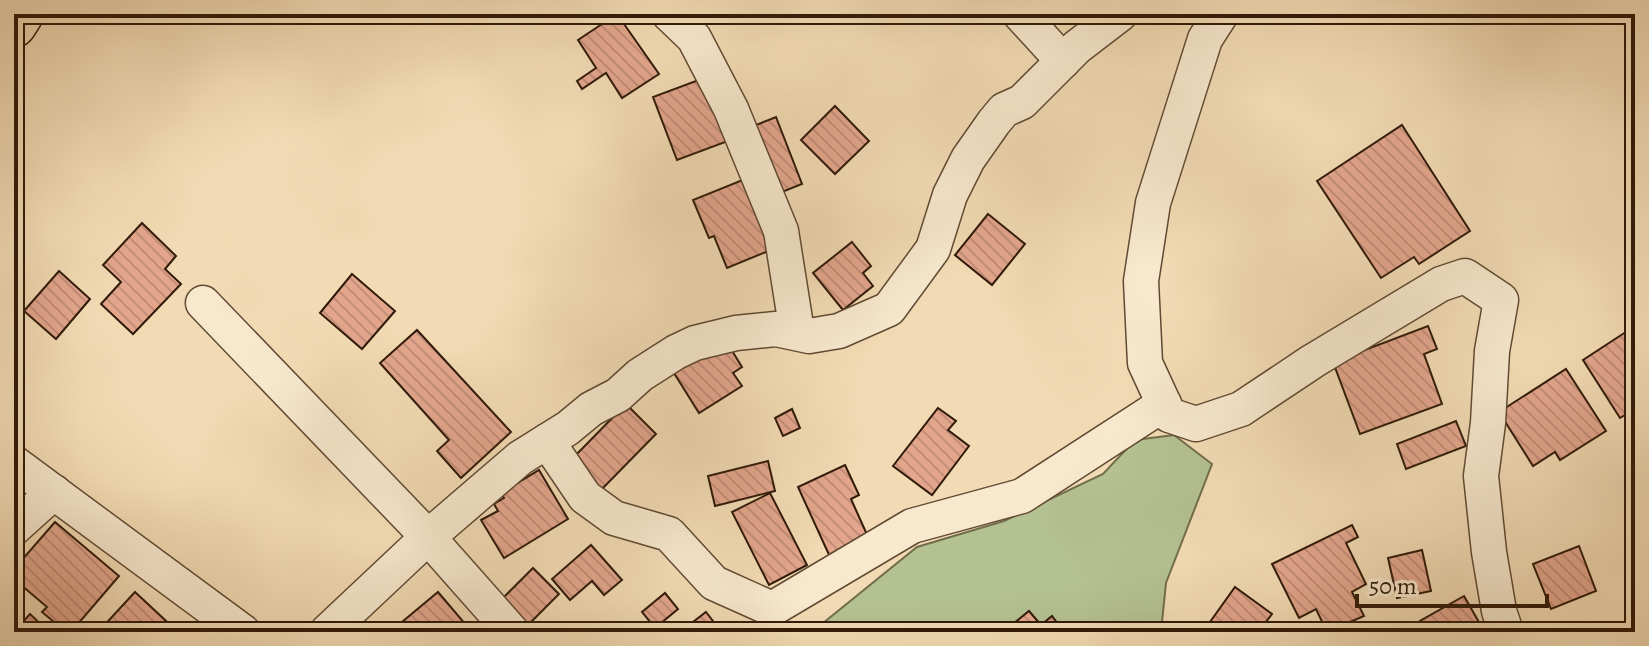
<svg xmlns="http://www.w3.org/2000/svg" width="1649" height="646" viewBox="0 0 1649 646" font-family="Alegreya,serif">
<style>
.green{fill:#b4c191;stroke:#726e4c;stroke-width:2}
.building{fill:url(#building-back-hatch);stroke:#301a08;stroke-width:2}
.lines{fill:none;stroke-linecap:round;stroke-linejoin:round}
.minor-casing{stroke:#604a33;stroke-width:37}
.highway-casing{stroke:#301a08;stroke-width:47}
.minor{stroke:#f7e8ce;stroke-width:34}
.highway{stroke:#f2dbb4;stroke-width:44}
</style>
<defs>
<pattern id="building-back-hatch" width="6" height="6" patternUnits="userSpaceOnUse" patternTransform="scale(2)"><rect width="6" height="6" fill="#e3a68d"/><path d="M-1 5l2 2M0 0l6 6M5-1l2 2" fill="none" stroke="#c38e78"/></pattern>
</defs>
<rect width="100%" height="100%" fill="#f2dbb4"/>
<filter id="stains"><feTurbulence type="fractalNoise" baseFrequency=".0025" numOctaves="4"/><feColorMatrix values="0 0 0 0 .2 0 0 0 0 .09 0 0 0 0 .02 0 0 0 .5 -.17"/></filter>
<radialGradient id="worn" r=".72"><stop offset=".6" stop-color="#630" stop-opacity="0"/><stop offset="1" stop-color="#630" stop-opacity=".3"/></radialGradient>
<path class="green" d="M1174,435L1212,464L1166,583L1161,632H812L917,547L1004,521L1103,474L1135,440Z"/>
<g class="building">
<path d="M617,14L659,74L622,98L606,73L582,89L577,81L596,68L578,40Z"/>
<path d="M704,78L728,141L677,160L653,97Z"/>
<path d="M835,106L869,141L835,174L801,140Z"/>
<path d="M776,117L802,184L777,194L751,127Z"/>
<path d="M1402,125L1470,231L1419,264L1414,257L1381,278L1317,181Z"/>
<path d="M745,179L773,249L727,268L714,236L709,238L693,200Z"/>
<path d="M988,214L1025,244L992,285L955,255Z"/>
<path d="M142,223L176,256L165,269L181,284L133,334L101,304L121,282L103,265Z"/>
<path d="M852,242L871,266L863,273L873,286L843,310L813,273Z"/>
<path d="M59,271L90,299L56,339L24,311Z"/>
<path d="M352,274L395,311L362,349L320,313Z"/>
<path d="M1428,326L1437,349L1424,354L1442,404L1360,434L1333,362Z"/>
<path d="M1635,326V409L1620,418L1583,360Z"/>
<path d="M417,330L511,432L461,478L437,451L449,440L380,363Z"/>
<path d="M726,341L742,367L733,373L742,386L699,413L674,373Z"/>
<path d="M1566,369L1606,431L1560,460L1555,452L1533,466L1499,412Z"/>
<path d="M626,404L656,434L598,493L568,463Z"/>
<path d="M938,408L956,421L948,430L969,446L932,495L893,466Z"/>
<path d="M792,409L800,428L783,436L775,418Z"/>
<path d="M1456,421L1466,446L1406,469L1397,444Z"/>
<path d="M768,461L775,491L715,506L708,476Z"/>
<path d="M845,465L859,495L851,499L869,539L830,557L798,487Z"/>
<path d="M539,470L568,519L504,558L481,520L498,511L494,504L504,498L501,493Z"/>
<path d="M770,493L807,565L769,585L732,512Z"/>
<path d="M55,522L119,576L71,632H66L42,612L47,607L14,579V569Z"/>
<path d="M1352,525L1358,537L1346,543L1366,584L1352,592L1364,616L1327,632L1316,609L1299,618L1272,564Z"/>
<path d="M591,545L622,580L604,595L592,581L570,600L552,579Z"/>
<path d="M1579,546L1596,591L1551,609L1533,564Z"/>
<path d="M1422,550L1431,591L1397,598L1388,558Z"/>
<path d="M533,568L559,594L528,625L502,599Z"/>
<path d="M1235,587L1272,614L1258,632H1209L1205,629Z"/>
<path d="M135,592L178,632H98Z"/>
<path d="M438,592L472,632H390Z"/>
<path d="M665,593L678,609L655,628L642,612Z"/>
<path d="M1464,596L1480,624L1466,632H1426L1420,621Z"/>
<path d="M1029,611L1041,625L1052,616L1061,628L1056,632H1003Z"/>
<path d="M706,612L720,630L717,632H680Z"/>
<path d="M30,614L49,632H14Z"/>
</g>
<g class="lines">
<defs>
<g id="minor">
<path d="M669,14L694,38L731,109L781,231L797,332"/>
<path d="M1020,14L1063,61"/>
<path d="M1221,14L1205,39L1153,203L1141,281L1145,363L1169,415L1196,424L1241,409L1313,361L1441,284L1465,276L1501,300L1492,351L1488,423L1481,476L1489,552L1499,611L1506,632"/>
<path d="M203,303L428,537L512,632"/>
<path d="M547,441L585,497L614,518L669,534L714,583L772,609L912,526L1022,496L1164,404"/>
<path d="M14,463L243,632"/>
<path d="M14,528L54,492"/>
<path d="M327,632L428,537L520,458L568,428L591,409L618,395L640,375L676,352L695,343L736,333L776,329L809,336L839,331L889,309L933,249L950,195L968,159L994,122L1004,110L1022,102L1077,47L1120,14"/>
</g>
<path id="highway" d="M14,25L21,14"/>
</defs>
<use href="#minor" class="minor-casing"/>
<use href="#highway" class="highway-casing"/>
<use href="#minor" class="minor"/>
<use href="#highway" class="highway"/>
</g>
<rect width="1649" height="646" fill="none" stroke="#f2dbb4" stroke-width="48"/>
<rect x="16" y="16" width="1617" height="614" fill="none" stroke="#301a08" stroke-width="4"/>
<rect x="24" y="24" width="1601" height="598" fill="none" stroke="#301a08" stroke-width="2"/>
<path d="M1357 594v12h190v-12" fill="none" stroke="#301a08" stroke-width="4"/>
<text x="1369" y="594" font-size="24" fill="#301a08" stroke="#f7e8ce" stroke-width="6" paint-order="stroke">50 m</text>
<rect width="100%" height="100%" filter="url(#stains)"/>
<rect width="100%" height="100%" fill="url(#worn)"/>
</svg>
